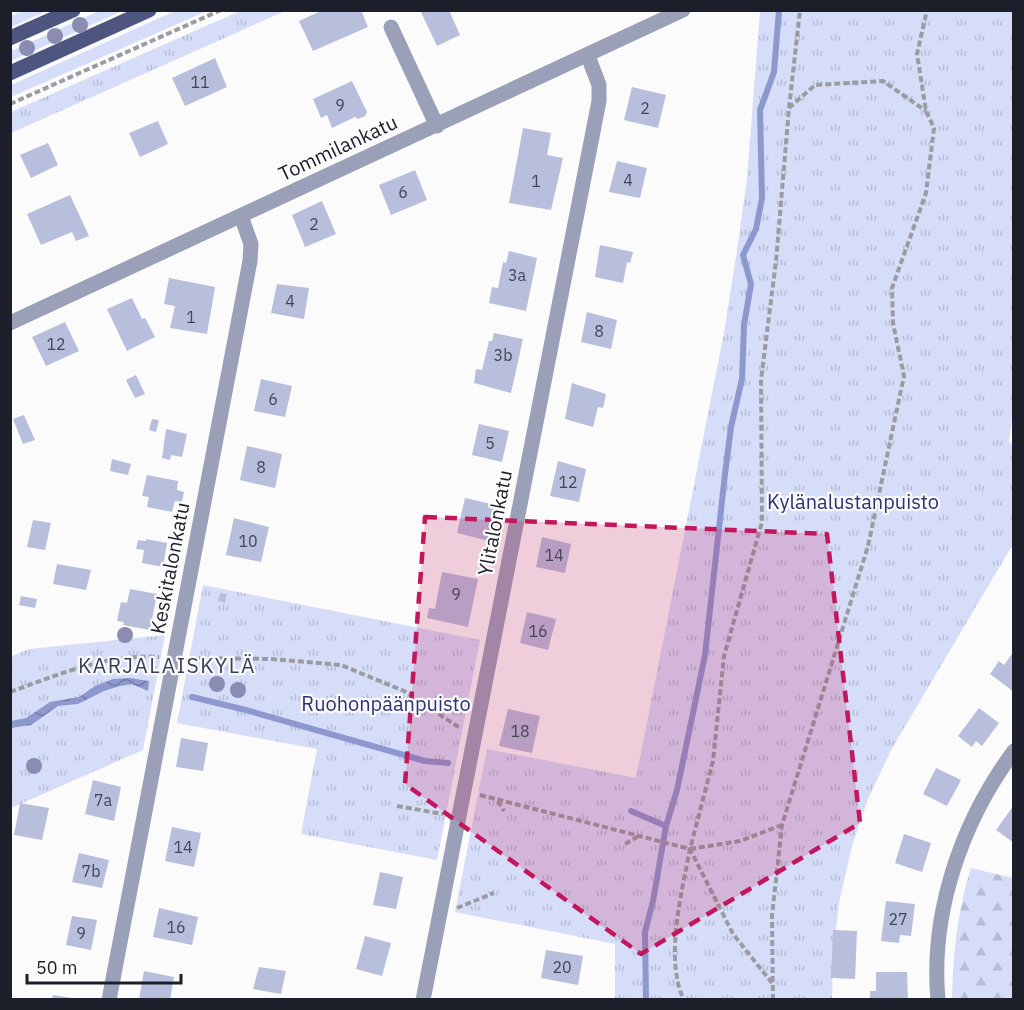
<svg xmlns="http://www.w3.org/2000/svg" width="1024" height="1010" viewBox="0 0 1024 1010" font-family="'IBM Plex Sans',sans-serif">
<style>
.green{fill:#d6ddf9}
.forest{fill:url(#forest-firs)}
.park{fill:url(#park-tufts)}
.water{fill:url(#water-waves)}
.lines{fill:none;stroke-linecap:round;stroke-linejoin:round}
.stream{stroke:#8d98ce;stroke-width:6}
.building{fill:#b8bfdd}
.path{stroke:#9b9ca1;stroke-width:4;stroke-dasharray:6 3;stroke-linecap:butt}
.minor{stroke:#9ba0b9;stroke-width:15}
.major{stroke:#4e5680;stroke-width:15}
.tree{fill:#8a8db1}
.marked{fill:#c2185b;fill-opacity:0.2;stroke:#c2185b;stroke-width:4.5;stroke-dasharray:12 8;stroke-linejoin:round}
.labels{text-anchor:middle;stroke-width:4.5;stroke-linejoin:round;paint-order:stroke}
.number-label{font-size:16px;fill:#434656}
.street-label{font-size:20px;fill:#1c1e29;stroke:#fbfbfb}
.park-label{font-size:20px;fill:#2d3374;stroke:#fbfbfb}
.neighbourhood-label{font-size:21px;letter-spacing:1.5px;fill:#393f57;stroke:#fbfbfb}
</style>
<defs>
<pattern id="forest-firs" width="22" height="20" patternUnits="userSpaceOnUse" patternTransform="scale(1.5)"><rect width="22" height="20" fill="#d6ddf9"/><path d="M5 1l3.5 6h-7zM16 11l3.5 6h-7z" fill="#b7bdd5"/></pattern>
<pattern id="park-tufts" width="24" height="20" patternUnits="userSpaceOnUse" patternTransform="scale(1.5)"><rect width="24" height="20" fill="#d6ddf9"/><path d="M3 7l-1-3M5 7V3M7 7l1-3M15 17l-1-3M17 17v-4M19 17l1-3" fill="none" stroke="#b7bdd5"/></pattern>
<pattern id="water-waves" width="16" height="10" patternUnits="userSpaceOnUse" patternTransform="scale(1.5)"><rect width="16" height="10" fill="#8d98ce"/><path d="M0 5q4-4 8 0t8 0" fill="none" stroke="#727ba7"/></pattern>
</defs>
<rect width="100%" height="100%" fill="#fbfbfb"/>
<g class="green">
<path d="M22,11V10L47,11L11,27V16Z"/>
<path d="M99,11H122L11,61V51Z"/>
<path d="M175,11H207L11,97V85Z"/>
</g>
<path class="forest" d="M971,868L1013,878V999H952C953,954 957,912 971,868Z"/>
<g class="park">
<path d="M240,11H285L11,133V112Z"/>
<path d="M760,11H1013L1014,398L1009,443L1014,444L1013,544L891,750L868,799L852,846L839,903L833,954L832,999H615V944L455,912L487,749L636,778L724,333L736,257L747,179Z"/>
<path d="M203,585L480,640L437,860L301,834L317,749L177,723Z"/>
<path d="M165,635L143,750L11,808L10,657L29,649Z"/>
</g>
<path class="water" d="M130,678L149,681L148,691L132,684L120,686L104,691L78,704L58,706L31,725L11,728V721L26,718L50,702L79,697L95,686L113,679Z"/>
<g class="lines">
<g class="stream">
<path d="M192,697L246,710L425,761L448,763"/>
<path d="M631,811L666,826"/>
<path d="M646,1000L645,932L653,901L666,826L677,790L705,655L725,474L731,427L742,379L744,325L751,284L743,255L756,229L762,198L760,110L774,72L779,10"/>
</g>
</g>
<g class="building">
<path d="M323,10H361L368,27L313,51L299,21Z"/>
<path d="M420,10H449L460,35L437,46Z"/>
<path d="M215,58L227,87L185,106L172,78Z"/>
<path d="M352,81L367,112L365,116L358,119L355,117L332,128L327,115L321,118L313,99Z"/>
<path d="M632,87L666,95L658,128L624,120Z"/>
<path d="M158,121L168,144L140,157L129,133Z"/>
<path d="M523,128L551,133L547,155L563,158L551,210L509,203Z"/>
<path d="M48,143L58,165L31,178L20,155Z"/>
<path d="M617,161L647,168L640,198L609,192Z"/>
<path d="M415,170L427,200L391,215L379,185Z"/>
<path d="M70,195L89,236L76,241L72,232L41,245L27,214Z"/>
<path d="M322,201L336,234L305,247L292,215Z"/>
<path d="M600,245L633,252L630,263L627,262L623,283L595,277Z"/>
<path d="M509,251L537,258L526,311L489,303L492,287L498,288L503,262L506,263Z"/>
<path d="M169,278L215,287L207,334L170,328L175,306L164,304Z"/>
<path d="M277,284L309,288L304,319L271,313Z"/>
<path d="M132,298L142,319L145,318L155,337L127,351L107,309Z"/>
<path d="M587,312L617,320L611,349L581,342Z"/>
<path d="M65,322L79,351L46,366L32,337Z"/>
<path d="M494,333L523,339L511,393L474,383L476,369L482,370L489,341H492Z"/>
<path d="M136,375L145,394L135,398L126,380Z"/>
<path d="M261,379L292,386L285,417L254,411Z"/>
<path d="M572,383L606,394L603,408L598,407L593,427L565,419Z"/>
<path d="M24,415L35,440L23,444L13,419Z"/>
<path d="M152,419L159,420L156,432L149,430Z"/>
<path d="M479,424L509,431L502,462L472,455Z"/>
<path d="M166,429L187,434L182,457L171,455L170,460L162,458Z"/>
<path d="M247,446L282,454L275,488L240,480Z"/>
<path d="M112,459L131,464L128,475L110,471Z"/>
<path d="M558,461L586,469L579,502L550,496Z"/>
<path d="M147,475L178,481L177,490L184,492L182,502L175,501L172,512L147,507L149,497L142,496Z"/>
<path d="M465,498L496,505L489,541L457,533Z"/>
<path d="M234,518L269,527L261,562L226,555Z"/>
<path d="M33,520L51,523L45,550L27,547Z"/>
<path d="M542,537L571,544L565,573L536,567Z"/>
<path d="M146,539L167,543L163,567L142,563L144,550L136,549L138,540L146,541Z"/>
<path d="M57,564L91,570L86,590L53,584Z"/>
<path d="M442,572L478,579L468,627L427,618L429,608L435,609Z"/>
<path d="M130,589L157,594L150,630L123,625L124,622L117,621L121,602L127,603Z"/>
<path d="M220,593L227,594L225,603L218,601Z"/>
<path d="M21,596L37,599L35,608L19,605Z"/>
<path d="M527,612L556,619L548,650L520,643Z"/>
<path d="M1014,651V692L990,674L999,661L1004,665Z"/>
<path d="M979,708L999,723L982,746L976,741L972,747L958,736Z"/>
<path d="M508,709L540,716L532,753L499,746Z"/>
<path d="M181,738L208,743L203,771L176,767Z"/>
<path d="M936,768L961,780L947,806L923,794Z"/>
<path d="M93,780L121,787L114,821L85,814Z"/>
<path d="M20,803L49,808L42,840L14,835Z"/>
<path d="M1014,805V843L996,830Z"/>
<path d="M172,827L201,833L194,867L165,861Z"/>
<path d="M904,834L931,843L922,872L895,863Z"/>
<path d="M79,853L109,860L102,888L72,882Z"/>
<path d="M380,872L403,877L396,909L373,905Z"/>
<path d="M886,901L915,904L911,936L900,935L899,943L881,941Z"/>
<path d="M159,908L198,917L192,945L153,937Z"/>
<path d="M72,916L97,920L91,950L66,945Z"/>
<path d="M833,930L857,931L855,979L831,978Z"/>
<path d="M365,936L391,943L382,976L356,969Z"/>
<path d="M546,950L583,956L578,985L541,978Z"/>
<path d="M259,967L286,971L281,994L253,989Z"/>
<path d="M144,971L174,977L170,1000H139Z"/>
<path d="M876,972H907L908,1000H870V991H876Z"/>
<path d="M53,995L72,998V1000H52Z"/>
</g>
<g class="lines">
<g class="path">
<path d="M10,104L221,10"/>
<path d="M789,108L815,85L883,81L926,111"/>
<path d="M190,658L271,659L341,665L404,691L460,728"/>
<path d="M10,692C61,674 104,654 159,657"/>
<path d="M480,795L690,849C682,891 664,960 684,1000"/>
<path d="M498,801L504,811"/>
<path d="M397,806L443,814"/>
<path d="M625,844L639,836"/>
<path d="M690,849L740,841L782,825"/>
<path d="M457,908L494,893"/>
<path d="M772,983L733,934L690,849L713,761L724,656L762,522L761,380L776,261L789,108L800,10"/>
<path d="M773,1000L772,916L782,825L868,546L904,376L893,323L892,288L926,193L934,128L926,111L917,54L927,10"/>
</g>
<g class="minor">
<path d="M391,27L437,126"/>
<path d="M10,323L683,10"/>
<path d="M109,1000L250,261L251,244L241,216"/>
<path d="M423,1000L599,101V85L588,56"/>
<path d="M938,1000C930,912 962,821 1014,751"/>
</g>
<g class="major">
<path d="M10,38L73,10"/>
<path d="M10,73L149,10"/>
</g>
</g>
<g class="tree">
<circle cx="80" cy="25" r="8"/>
<circle cx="55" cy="36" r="8"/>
<circle cx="27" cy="48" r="8"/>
<circle cx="125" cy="635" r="8"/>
<circle cx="217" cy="684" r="8"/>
<circle cx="238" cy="690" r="8"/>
<circle cx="34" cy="766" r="8"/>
</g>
<path class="marked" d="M425,517L827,534L860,823L641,954L405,784Z"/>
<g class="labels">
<g class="number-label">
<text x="200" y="88">11</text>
<text x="340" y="111">9</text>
<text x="645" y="114">2</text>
<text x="628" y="186">4</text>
<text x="536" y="187">1</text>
<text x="403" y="198">6</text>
<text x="314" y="230">2</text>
<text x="517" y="281">3a</text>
<text x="290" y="307">4</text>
<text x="191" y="323">1</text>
<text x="599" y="337">8</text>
<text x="56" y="350">12</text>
<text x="503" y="361">3b</text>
<text x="273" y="405">6</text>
<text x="490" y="449">5</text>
<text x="261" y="473">8</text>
<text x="568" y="488">12</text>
<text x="248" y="547">10</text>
<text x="554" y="561">14</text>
<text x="456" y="600">9</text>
<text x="538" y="637">16</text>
<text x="520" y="737">18</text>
<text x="103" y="806">7a</text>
<text x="183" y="853">14</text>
<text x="91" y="877">7b</text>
<text x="898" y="925">27</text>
<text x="176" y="933">16</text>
<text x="81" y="939">9</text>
<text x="562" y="973">20</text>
</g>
<g class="street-label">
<text transform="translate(338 148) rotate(-25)" y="7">Tommilankatu</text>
<text transform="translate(495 523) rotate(-79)" y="7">Ylitalonkatu</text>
<text transform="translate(170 568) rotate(-79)" y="7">Keskitalonkatu</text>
</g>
<g class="park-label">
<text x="853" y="509">Kylänalustanpuisto</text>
<text x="386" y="711">Ruohonpäänpuisto</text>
</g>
<g class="neighbourhood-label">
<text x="167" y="673">KARJALAISKYLÄ</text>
</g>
</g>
<rect width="1024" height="1010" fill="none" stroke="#1c1e29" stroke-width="24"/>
<path d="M27 974v9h154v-9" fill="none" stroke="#1c1e29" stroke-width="3"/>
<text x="36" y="974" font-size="18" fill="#1c1e29" stroke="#fbfbfb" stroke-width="4.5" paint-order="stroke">50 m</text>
</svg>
